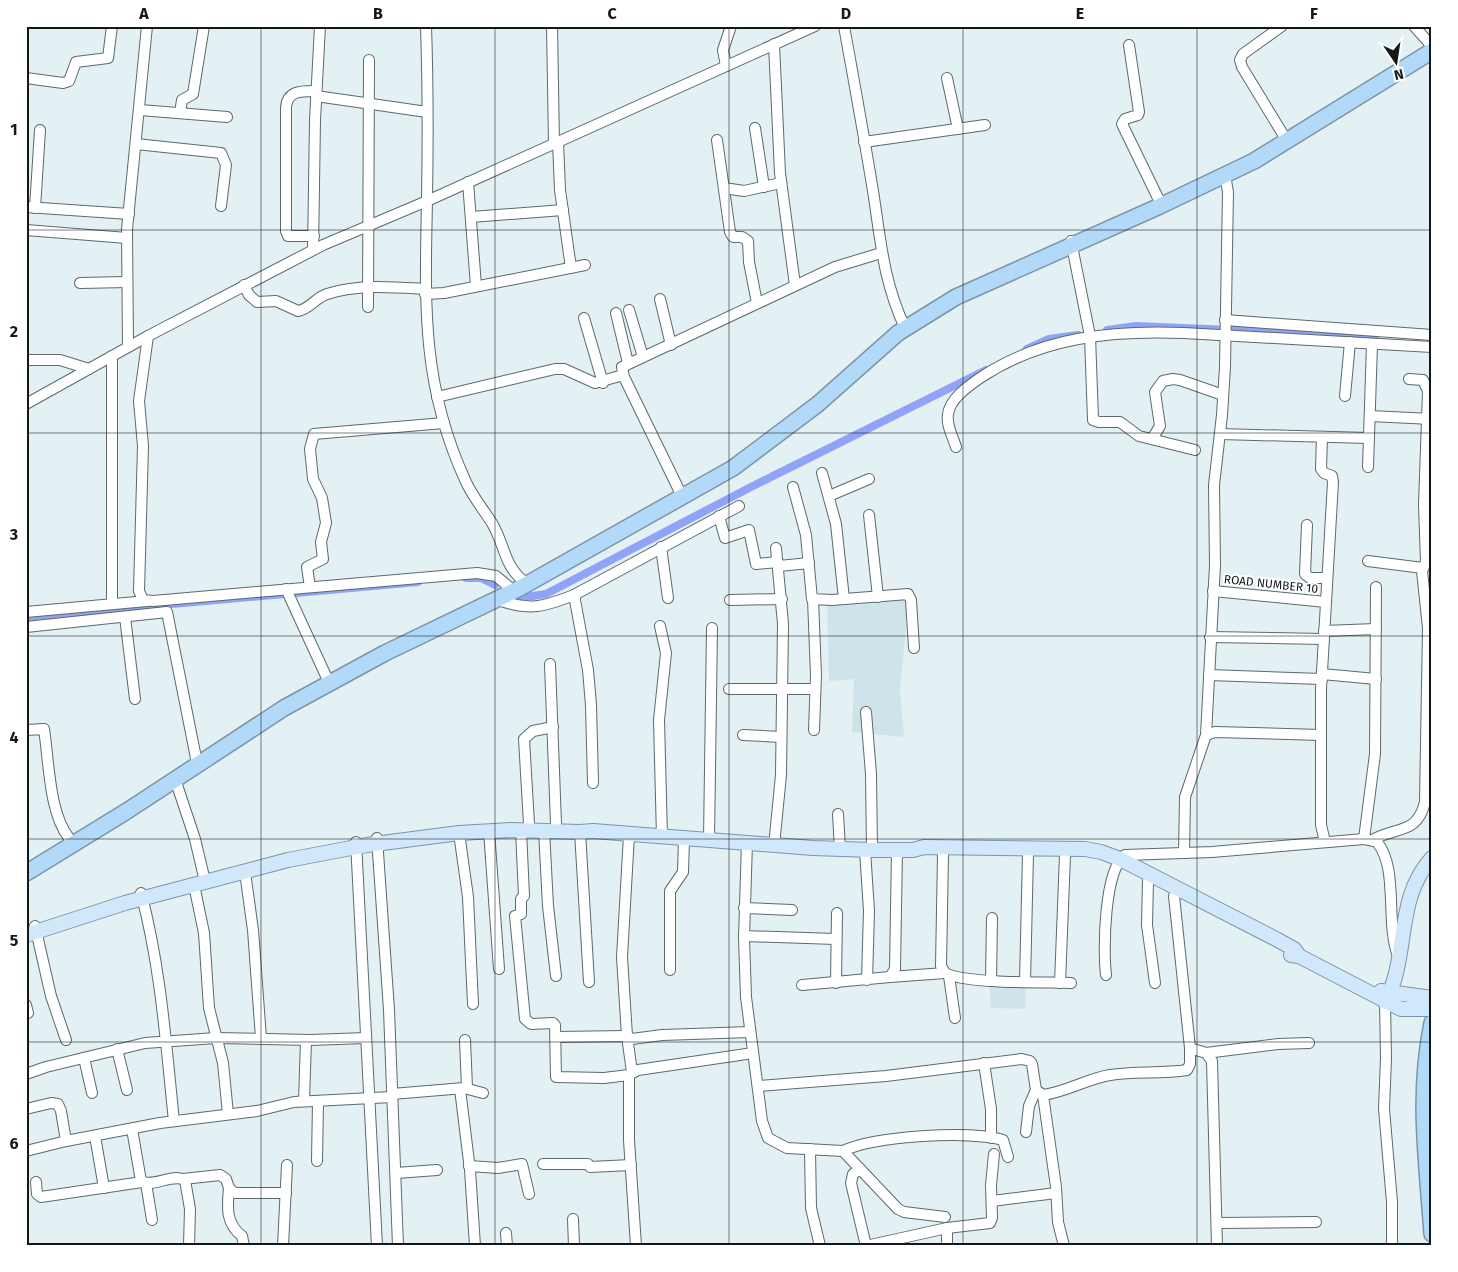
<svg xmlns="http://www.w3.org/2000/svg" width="1458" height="1272" viewBox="0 0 1458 1272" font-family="'Fira Sans',sans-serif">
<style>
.built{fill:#cee4ea}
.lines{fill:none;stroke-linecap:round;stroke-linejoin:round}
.canal{stroke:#8fa4f7;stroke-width:8}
.minor-casing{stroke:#5e696c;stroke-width:12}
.major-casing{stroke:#7b95aa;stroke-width:16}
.highway-casing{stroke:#7b95aa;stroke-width:18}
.minor{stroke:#fff;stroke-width:10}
.major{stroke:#d1e8fb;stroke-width:14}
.highway{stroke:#b3d9f8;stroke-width:15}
.grid{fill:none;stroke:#14181a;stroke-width:1;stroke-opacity:0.55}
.labels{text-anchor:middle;stroke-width:4;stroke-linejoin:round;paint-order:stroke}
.street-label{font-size:12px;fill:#14181a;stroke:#fff}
.neatline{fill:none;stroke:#14181a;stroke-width:2}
.grid-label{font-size:16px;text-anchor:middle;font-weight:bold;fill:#14181a}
</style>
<rect width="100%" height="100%" fill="#e3f0f4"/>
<g class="built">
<path d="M904,591L907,615L900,691L904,737L852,732L854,679L829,681L827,599Z"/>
<path d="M989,977L1026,980L1025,1009L991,1008Z"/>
</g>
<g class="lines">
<g class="canal">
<path d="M1107,330L1136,326L1375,336"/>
<path d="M1027,349L1049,339L1078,335"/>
<path d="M466,578H481L495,585"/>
<path d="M512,594L526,597L546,594L751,487L986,370"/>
<path d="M26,617L418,582"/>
</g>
<defs>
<g id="minor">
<path d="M426,26C428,84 428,142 427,200C425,303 421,385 466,482C473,497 483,509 492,523C506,547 503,566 527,584"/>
<path d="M552,26L554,144"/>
<path d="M844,26C854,81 864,136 873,191C881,242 883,280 905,328"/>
<path d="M1282,26L1243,54L1240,60L1242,67L1284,136"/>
<path d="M1414,26L1430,44"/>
<path d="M774,44L780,173L795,285"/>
<path d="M1129,45L1139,112L1138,115L1125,119L1122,124L1159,200"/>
<path d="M726,66L723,50L731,26"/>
<path d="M26,78L63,83L69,81L76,62L108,58L112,26"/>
<path d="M947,78L958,129"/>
<path d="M316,96L427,112"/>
<path d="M140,110L227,117"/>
<path d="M180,113L182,100L193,94L204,26"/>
<path d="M755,128L764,187"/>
<path d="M717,140L730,232L733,237H742L748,241L749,262L757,303"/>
<path d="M558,142L560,190L571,268"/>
<path d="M864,142L985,125"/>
<path d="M136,144L221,153L226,165L221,206"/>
<path d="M468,182L476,286"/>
<path d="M724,188L744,191L781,183"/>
<path d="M26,207L129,214"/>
<path d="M35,208L40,130"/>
<path d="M471,217L563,210"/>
<path d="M26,230L127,238"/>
<path d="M314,236H288L286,231V108C287,90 302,91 316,91"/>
<path d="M1071,241L1090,336L1093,420L1099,422H1120L1139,436L1195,450"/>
<path d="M313,250L315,120L320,26"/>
<path d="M80,283L127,282"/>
<path d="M244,285L249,295L257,302L276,301L298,311C310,309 315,298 327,294C359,284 392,287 425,289"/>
<path d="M425,294L444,293L585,265"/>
<path d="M660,299L671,345"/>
<path d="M368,307L369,60"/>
<path d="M629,310L643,357"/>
<path d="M616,313L628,363"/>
<path d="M584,318L603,383"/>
<path d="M1225,320L1432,335"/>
<path d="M148,336L139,401L143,446L139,591L143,600L153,601L477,573L496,576L508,586"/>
<path d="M128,347L127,229L147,26"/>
<path d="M26,360H60L89,369"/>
<path d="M1409,379L1423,380L1428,391L1424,505L1426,562"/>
<path d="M1345,396L1350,342"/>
<path d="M437,397L555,369H564L595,383L623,375"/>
<path d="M26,404L148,336L323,245L427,201L815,26"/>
<path d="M1370,416L1432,419"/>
<path d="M1220,434L1369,438"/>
<path d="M1322,437L1321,469L1324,473L1332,476L1333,482L1321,689V825L1325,842"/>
<path d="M1152,439L1160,426L1155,392L1163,381L1173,379L1180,380L1223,395"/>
<path d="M956,447C953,437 946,425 948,414C950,399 967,387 980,378C1041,337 1112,330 1184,333L1432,347"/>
<path d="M1368,467L1372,344"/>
<path d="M822,473L836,524L844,599"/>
<path d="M793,487L806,535L812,599L832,600L908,594L911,600L914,648"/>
<path d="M679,490L624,377L622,367L835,267L881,253"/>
<path d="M829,496L869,479"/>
<path d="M869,515L878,597"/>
<path d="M719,516L725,538L749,530L756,564L778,562"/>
<path d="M1307,525L1305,574L1310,578H1327"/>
<path d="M661,547L668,598"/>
<path d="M1368,561L1423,568"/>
<path d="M779,566L809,563"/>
<path d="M310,587L307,567L323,559L321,542L326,523L322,498L313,479L310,449L314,434L444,423"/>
<path d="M286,589L326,676"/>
<path d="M1213,591L1326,602"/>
<path d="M574,595L588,670L591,705L593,783"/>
<path d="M813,599L816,675L814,730"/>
<path d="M498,600C531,611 543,607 574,595L739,506"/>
<path d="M730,600L782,599"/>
<path d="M112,604V356"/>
<path d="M26,612L147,601"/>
<path d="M125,617L135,699"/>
<path d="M660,626L666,653L659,720L662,837"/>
<path d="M26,627L167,612L197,763"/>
<path d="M1324,631L1376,629"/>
<path d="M1210,637L1324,639"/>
<path d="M550,664L556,824"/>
<path d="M1322,674L1376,679"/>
<path d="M1209,675L1322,679"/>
<path d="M729,689H815"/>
<path d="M866,712L871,774L872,850"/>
<path d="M26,730L44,729C49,761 49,813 69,838"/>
<path d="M743,735L781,737"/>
<path d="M1206,735L1215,565L1214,485L1222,415L1225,367L1228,192L1225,175"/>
<path d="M175,779L195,839L204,877"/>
<path d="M838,814L840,849"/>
<path d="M529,824L524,739L533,731L553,727"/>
<path d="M521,830L524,896L521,899V914L515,916L525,1019L531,1024L553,1023L555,1025L556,1077L604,1078L629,1075"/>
<path d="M544,830L548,906L556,976"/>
<path d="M489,831L499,969"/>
<path d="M580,832L589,982"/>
<path d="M459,833L468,897L473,1004"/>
<path d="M629,835L622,957L627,1036L632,1072"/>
<path d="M377,838L389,1010L398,1246"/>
<path d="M1364,839L1375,754L1376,587"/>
<path d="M709,840L712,628"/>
<path d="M1372,840C1397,826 1417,835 1425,802L1428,628L1422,571L1426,562L1432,561"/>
<path d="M356,842L377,1246"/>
<path d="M747,842L744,938L746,997L762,1121L768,1138L787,1148L843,1151L898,1209L904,1212L945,1217"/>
<path d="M774,846L781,775L783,624L776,548"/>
<path d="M865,850L869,911L867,980"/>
<path d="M1184,853L1185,797L1206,735L1215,732L1321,735"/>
<path d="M943,854L941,966L945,973C966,984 1044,982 1071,983"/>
<path d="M245,872L253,930L261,1038"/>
<path d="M1148,881L1147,925L1155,983"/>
<path d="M194,885L204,933L209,1008L223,1063L228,1114"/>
<path d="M141,893C161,968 166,1045 174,1121"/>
<path d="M744,908L792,910"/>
<path d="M35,926L51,996L66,1040"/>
<path d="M744,936L836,939"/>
<path d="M670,970V891L683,872L684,839"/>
<path d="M1106,975C1103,950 1104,870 1125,855L1212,852L1364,839L1377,842C1399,869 1385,922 1398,956"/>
<path d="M949,976L955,1018"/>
<path d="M890,977L945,973"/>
<path d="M991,980L992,918"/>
<path d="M1025,982L1028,854"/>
<path d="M836,983L837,913"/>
<path d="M1060,983L1065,855"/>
<path d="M802,985L890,977L895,969L897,850"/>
<path d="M1385,1002L1386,1058L1384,1109L1392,1202V1246"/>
<path d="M26,1005L28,1013"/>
<path d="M556,1037L627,1036L632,1039L662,1035L750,1032"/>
<path d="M465,1040L467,1088"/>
<path d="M1190,1048L1206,1053L1212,1061L1217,1246"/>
<path d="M117,1049L127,1090"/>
<path d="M1206,1053L1278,1044L1309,1043"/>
<path d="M84,1058L92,1093"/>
<path d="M984,1063L991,1109V1138"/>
<path d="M26,1074L46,1067L145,1043L216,1038L310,1040L366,1038"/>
<path d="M758,1086L886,1076L1022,1059L1030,1061L1032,1064L1036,1090L1043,1095C1069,1091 1086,1079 1110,1075C1135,1071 1161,1074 1187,1070L1190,1064V1048L1174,896"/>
<path d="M460,1089L470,1170L475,1246"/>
<path d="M392,1094L464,1088L483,1093"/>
<path d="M1043,1095L1056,1187L1058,1222L1064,1246"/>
<path d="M304,1101L306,1040"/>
<path d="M26,1109L51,1103L58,1104L61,1111L66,1141"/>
<path d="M132,1129L141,1181C153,1188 172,1173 185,1180L190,1209L189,1246"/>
<path d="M1026,1132L1029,1106L1036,1090"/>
<path d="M95,1136L104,1188"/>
<path d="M810,1149L811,1208L820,1246"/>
<path d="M26,1151L66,1141L160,1123L257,1111L294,1102L392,1097"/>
<path d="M843,1151C874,1136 970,1130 1003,1140L1008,1157"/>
<path d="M317,1161L318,1101"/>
<path d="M543,1164H588L590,1167L631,1165"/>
<path d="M469,1166L498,1168L522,1164L529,1194"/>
<path d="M860,1169L853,1174L851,1183L866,1246"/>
<path d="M396,1173L437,1170"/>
<path d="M183,1179L220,1175L226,1179L229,1188L235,1193H286"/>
<path d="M36,1182L37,1194L41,1197L142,1182"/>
<path d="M146,1183L152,1220"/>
<path d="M229,1188C227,1208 226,1224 242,1236L244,1246"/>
<path d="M992,1201L1056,1193"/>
<path d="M573,1219L574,1246"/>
<path d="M1218,1223L1316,1222"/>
<path d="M506,1233L507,1246"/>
<path d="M283,1246L287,1165"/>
<path d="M636,1246L629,1140V1075L638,1070L753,1053"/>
<path d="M866,1246L947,1228L990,1223L992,1218L991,1185L994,1154"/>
<path d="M947,1246V1228"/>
</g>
<g id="major">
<path d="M26,935L125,903L288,860L367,845L459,833L512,830L580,832L593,831L813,848L872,850H913L924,847L1085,849L1101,852L1120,859L1276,939L1294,949L1299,956"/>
<path d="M1291,955L1299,956L1401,1009H1432"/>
<path d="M1381,991L1432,998"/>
<path d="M1385,1002C1410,957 1394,899 1432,858"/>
</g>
<g id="highway">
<path d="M26,873L127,811L284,708L385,653L520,588L733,468L818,404L898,333L956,297L1160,206L1254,161L1432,51"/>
<path d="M1432,1023C1417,1097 1427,1160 1432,1234"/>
</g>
</defs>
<use href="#minor" class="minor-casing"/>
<use href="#major" class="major-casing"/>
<use href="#highway" class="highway-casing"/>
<use href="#minor" class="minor"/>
<use href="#major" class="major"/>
<use href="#highway" class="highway"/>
</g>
<path class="grid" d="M261,26V1246M495,26V1246M729,26V1246M963,26V1246M1197,26V1246M26,230H1432M26,433H1432M26,636H1432M26,839H1432M26,1042H1432"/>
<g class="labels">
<g class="street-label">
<text transform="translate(1271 584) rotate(6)" y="4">ROAD NUMBER 10</text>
</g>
</g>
<rect width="1458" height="1272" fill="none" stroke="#ffffff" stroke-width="55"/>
<g transform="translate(1396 62) rotate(167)" stroke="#ffffff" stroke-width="4" paint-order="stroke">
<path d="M0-4L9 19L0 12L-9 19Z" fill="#14181a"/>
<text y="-8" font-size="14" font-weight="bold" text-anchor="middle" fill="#14181a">N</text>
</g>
<rect x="28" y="28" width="1402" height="1216" class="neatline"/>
<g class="grid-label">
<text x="144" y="19">A</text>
<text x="378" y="19">B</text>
<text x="612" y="19">C</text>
<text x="846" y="19">D</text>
<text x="1080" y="19">E</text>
<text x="1314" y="19">F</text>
<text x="14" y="135">1</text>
<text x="14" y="337">2</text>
<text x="14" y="540">3</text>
<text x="14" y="743">4</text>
<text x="14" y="946">5</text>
<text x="14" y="1149">6</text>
</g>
</svg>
